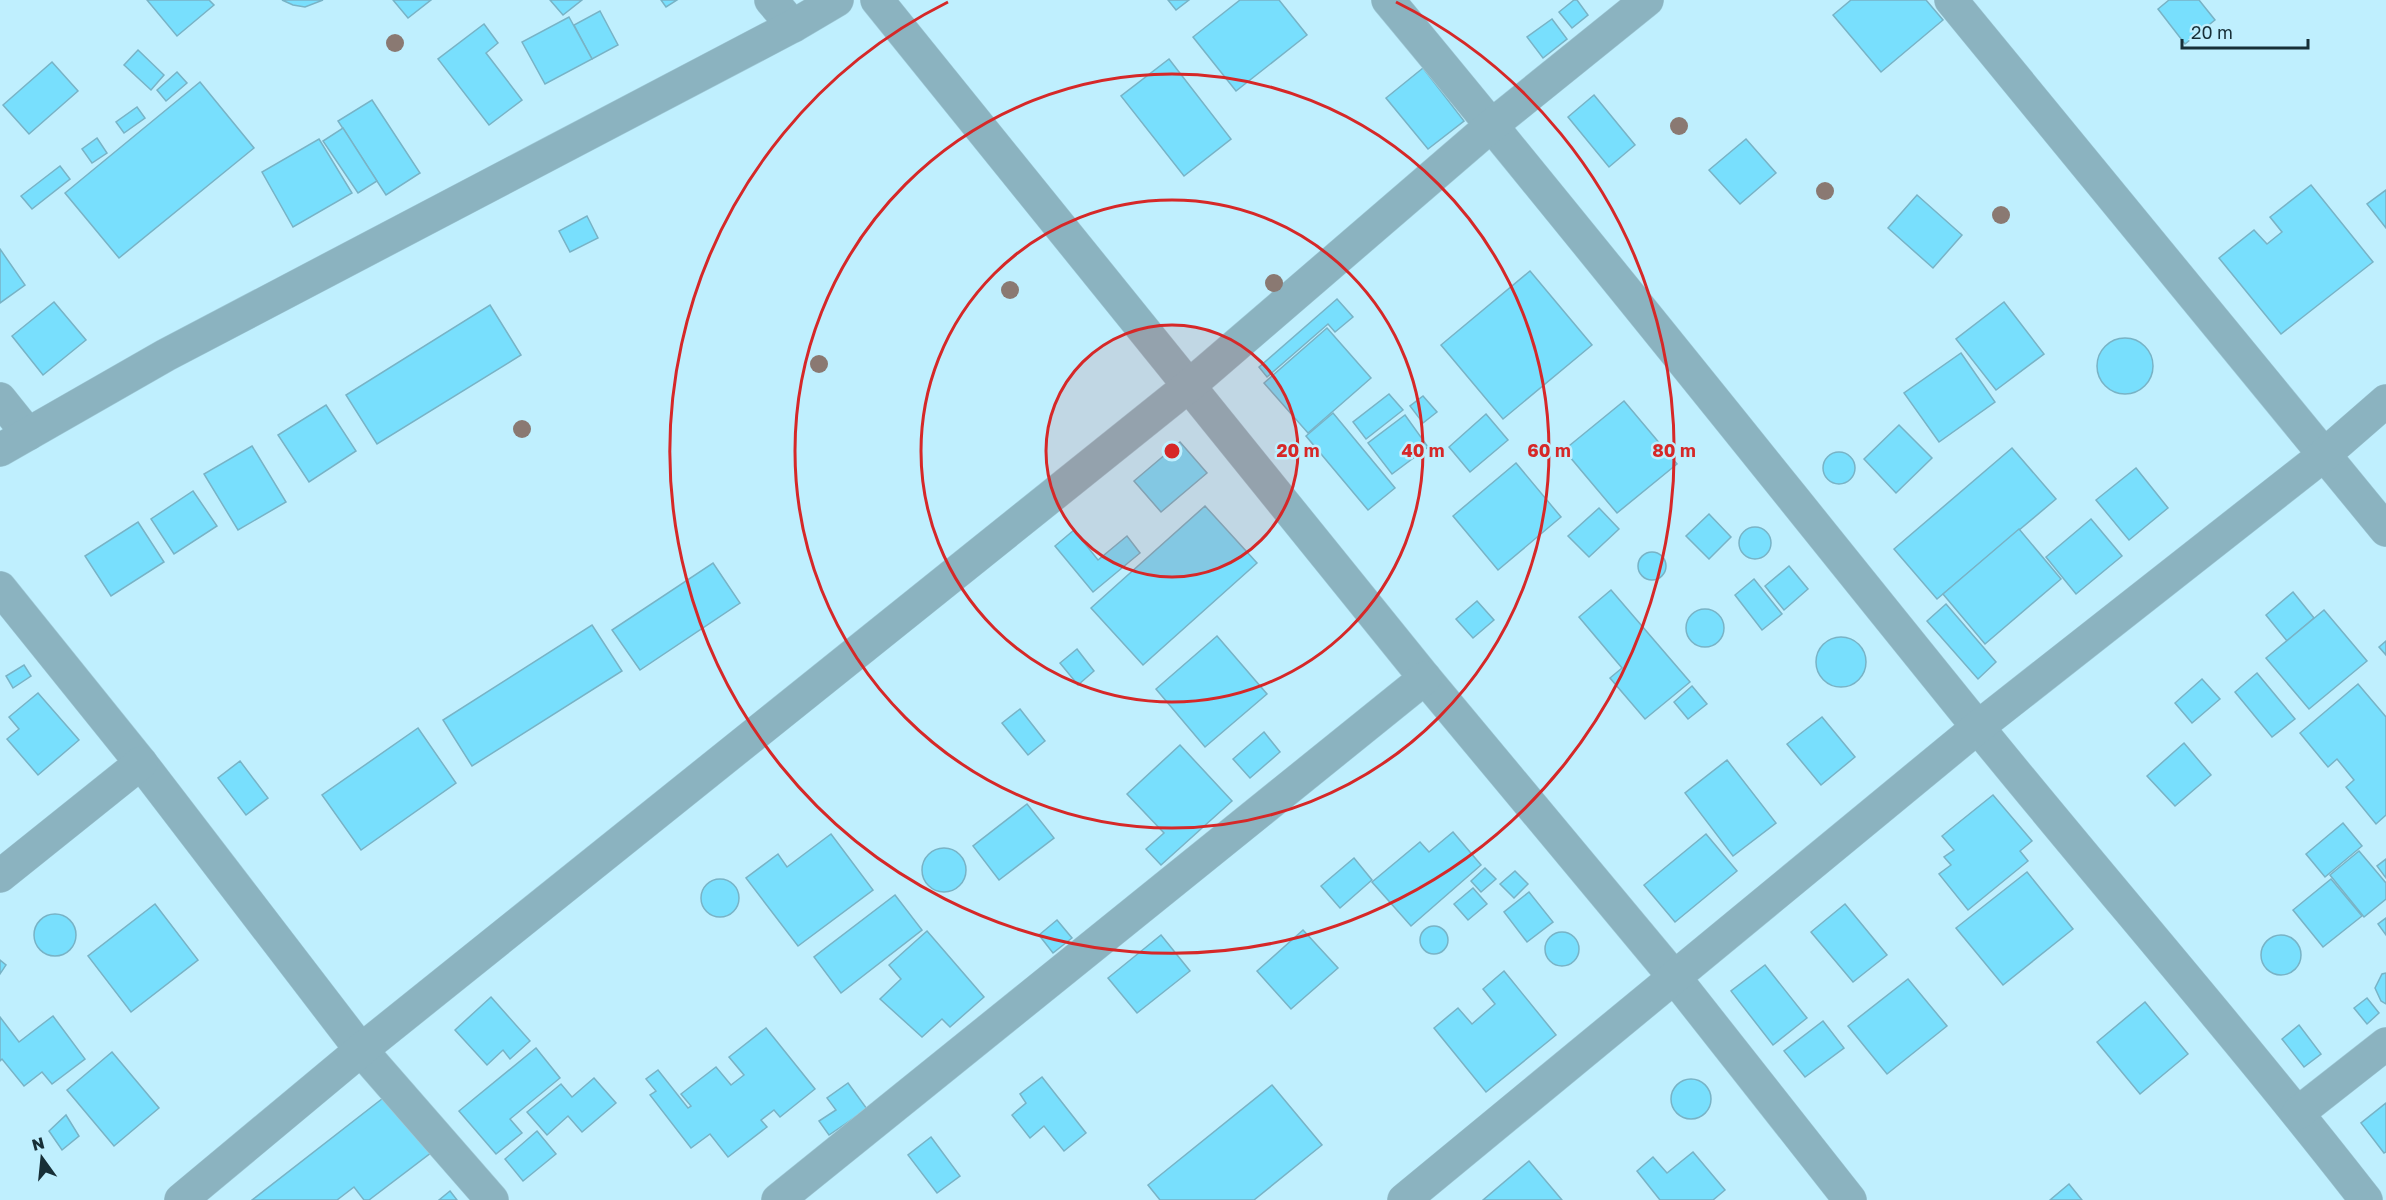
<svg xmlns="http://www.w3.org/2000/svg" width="2386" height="1200" viewBox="0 0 2386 1200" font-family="'Golos Text',sans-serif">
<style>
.building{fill:#78dffd;stroke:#78b3c6;stroke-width:1.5}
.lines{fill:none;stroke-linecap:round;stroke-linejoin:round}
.minor-casing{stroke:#a1ccda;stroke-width:34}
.minor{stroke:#8bb3c0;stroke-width:33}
.tree{fill:#8a7972}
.ring{fill:none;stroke:#d62828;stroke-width:3}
.centre{fill:#d62828;stroke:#bfeffe;stroke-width:3}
.ring-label{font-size:18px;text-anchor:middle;font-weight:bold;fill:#d62828;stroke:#bfeffe;stroke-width:5;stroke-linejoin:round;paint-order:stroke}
</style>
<rect width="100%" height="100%" fill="#bfeffe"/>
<g class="building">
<path d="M147,0H209L214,5L177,36Z"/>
<path d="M282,0H323L305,7L293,5Z"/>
<path d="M393,0H431L408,18Z"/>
<path d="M550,0H582L563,15Z"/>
<path d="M661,0H677L666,7Z"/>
<path d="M1168,0H1189L1176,10Z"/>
<path d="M1240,0H1279L1307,35L1236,91L1193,37Z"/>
<path d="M1574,0H1577L1588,15L1572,28L1559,12Z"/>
<path d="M1851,0H1926L1943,20L1881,72L1833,15Z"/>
<path d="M2169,0H2199L2215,20L2185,44L2158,9Z"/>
<path d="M600,11L618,45L592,59L574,25Z"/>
<path d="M569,17L592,59L545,84L522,42Z"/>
<path d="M1552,19L1567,39L1543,58L1527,37Z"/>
<path d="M484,24L498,43L486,53L522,100L489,125L438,59Z"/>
<path d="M138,50L164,75L151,90L124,65Z"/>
<path d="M1169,59L1231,139L1184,176L1121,96Z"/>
<path d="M52,62L78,91L29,134L3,105Z"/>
<path d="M1423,68L1464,121L1428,149L1386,98Z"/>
<path d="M177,72L187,83L166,101L157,90Z"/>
<path d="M200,82L254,148L119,258L65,193Z"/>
<path d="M1594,95L1635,145L1609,167L1568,117Z"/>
<path d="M372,100L420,173L386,195L338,121Z"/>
<path d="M137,107L145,118L124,133L116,122Z"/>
<path d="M343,128L377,181L358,193L323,141Z"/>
<path d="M97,138L107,153L92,163L82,149Z"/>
<path d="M319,139L352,193L293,227L262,172Z"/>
<path d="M1746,139L1776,173L1740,204L1709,170Z"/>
<path d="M60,166L70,179L32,209L21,196Z"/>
<path d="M2311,185L2373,262L2281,334L2219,258L2254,230L2267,244L2282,232L2270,217Z"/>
<path d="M2386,190V228L2367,204Z"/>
<path d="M1917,195L1962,235L1933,268L1888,228Z"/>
<path d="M587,216L598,238L570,252L559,231Z"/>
<path d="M0,249L25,285L0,303Z"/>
<path d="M1530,271L1592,345L1503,419L1441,345Z"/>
<path d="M1337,299L1353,317L1335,332L1328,324L1267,377L1259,367Z"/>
<path d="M54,302L86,340L43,375L12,336Z"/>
<path d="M2004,302L2044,354L1996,390L1956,339Z"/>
<path d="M490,305L521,355L377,444L346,395Z"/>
<path d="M1327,328L1371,378L1308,433L1264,383Z"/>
<circle cx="2125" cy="366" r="28"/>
<path d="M1961,353L1995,402L1939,442L1904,393Z"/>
<path d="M1389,394L1403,410L1366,439L1353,422Z"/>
<path d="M1423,396L1437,412L1423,423L1410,406Z"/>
<path d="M1624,401L1677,464L1617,513L1564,450Z"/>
<path d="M326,405L356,451L309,482L278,435Z"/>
<path d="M1333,413L1395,488L1368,510L1306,436Z"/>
<path d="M1486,414L1508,440L1470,472L1449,447Z"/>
<path d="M1405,415L1428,447L1392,474L1368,443Z"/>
<path d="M1899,425L1932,458L1896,493L1864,459Z"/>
<path d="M1180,442L1207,473L1161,512L1134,481Z"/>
<path d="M252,446L286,502L238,530L204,474Z"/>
<path d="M2012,448L2056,499L1937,599L1894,549Z"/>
<circle cx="1839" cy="468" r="16"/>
<path d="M1516,463L1561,517L1498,570L1453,516Z"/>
<path d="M2136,468L2168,508L2129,540L2096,500Z"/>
<path d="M193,491L217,526L174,554L151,519Z"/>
<path d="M1205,506L1257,563L1143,665L1091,608Z"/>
<path d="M1599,508L1619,529L1589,557L1568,536Z"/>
<path d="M1709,514L1731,537L1709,559L1686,536Z"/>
<path d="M2091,519L2122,556L2076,594L2046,557Z"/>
<path d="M138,522L164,562L111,596L85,556Z"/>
<circle cx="1755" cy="543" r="16"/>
<path d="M2019,529L2061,579L1985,644L1943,594Z"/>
<path d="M1074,530L1098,560L1127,536L1140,553L1093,592L1055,546Z"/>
<circle cx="1652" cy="566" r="14"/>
<path d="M713,563L740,603L640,670L612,630Z"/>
<path d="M1789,566L1808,589L1784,610L1765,586Z"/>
<path d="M1754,579L1782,614L1762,630L1735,595Z"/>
<path d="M1611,590L1690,682L1645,719L1610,678L1622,668L1579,617Z"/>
<path d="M2293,592L2314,618L2287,641L2266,615Z"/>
<path d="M1477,601L1494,620L1473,638L1456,619Z"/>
<path d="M1946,604L1996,662L1978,679L1927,621Z"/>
<circle cx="1705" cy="628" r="19"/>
<path d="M2324,610L2367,661L2309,709L2266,658Z"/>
<path d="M592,625L622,671L472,766L443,720Z"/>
<path d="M1217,636L1267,694L1205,747L1156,689Z"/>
<circle cx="1841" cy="662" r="25"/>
<path d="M2386,641V655L2379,647Z"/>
<path d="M1077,649L1094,671L1078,685L1060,663Z"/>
<path d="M24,665L31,676L13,688L6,676Z"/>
<path d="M2257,673L2295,719L2272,737L2235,692Z"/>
<path d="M2202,679L2220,699L2192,723L2175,703Z"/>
<path d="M2358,684L2386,717V815L2376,824L2346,787L2354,780L2337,759L2328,767L2300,733Z"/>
<path d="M1692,686L1707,704L1688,719L1674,702Z"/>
<path d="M38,693L79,740L38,775L7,739L19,729L9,717Z"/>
<path d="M1020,709L1045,741L1028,755L1002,723Z"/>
<path d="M1822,717L1855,757L1821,785L1787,744Z"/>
<path d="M418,728L456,783L361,850L322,795Z"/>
<path d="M1264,732L1280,752L1250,778L1233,759Z"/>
<path d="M2184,743L2211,775L2175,806L2147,776Z"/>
<path d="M1180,745L1232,801L1161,865L1146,849L1164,833L1127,794Z"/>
<path d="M1727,760L1776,823L1733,856L1685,793Z"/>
<path d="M240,761L268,798L246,815L218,778Z"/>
<path d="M1993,795L2032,841L2020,851L2028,861L1968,910L1939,874L1951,865L1944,857L1954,850L1942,836Z"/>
<path d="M1027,804L1054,838L999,880L973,846Z"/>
<path d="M2343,823L2362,846L2325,877L2306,854Z"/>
<path d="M1453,832L1481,865L1411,926L1372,882L1420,842L1429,852Z"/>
<path d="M831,834L873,890L798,946L746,878L778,854L787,867Z"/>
<path d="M1706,834L1737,871L1675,922L1644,885Z"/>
<circle cx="944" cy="870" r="22"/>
<path d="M2359,851L2386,883V899L2364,917L2330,875Z"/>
<path d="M1354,858L1372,880L1340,908L1321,886Z"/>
<path d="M2386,859V878L2377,866Z"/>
<path d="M1485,868L1496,879L1481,892L1471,881Z"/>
<path d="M1515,871L1528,884L1514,898L1500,884Z"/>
<path d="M2027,872L2073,929L2003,985L1956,928Z"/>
<path d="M2331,879L2362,916L2323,947L2293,910Z"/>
<circle cx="720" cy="898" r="19"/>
<path d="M1473,888L1487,904L1468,920L1454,904Z"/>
<path d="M1529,892L1553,922L1527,942L1504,912Z"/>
<path d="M895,895L922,930L841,993L814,957Z"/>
<path d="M155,904L198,960L131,1012L88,956Z"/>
<path d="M1845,904L1887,955L1853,982L1811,932Z"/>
<circle cx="55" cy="935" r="21"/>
<path d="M2386,918V935L2378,924Z"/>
<path d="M1057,920L1072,938L1053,953L1039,935Z"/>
<circle cx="1434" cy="940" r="14"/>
<path d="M1303,930L1338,968L1291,1009L1257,971Z"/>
<path d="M927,931L984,997L950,1027L942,1019L922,1037L880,999L901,979L889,965Z"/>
<circle cx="1562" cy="949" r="17"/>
<path d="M1161,935L1190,971L1137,1013L1108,978Z"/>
<circle cx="2281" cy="955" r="20"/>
<path d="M0,960L6,965L0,974Z"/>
<path d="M1765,965L1807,1018L1773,1045L1731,991Z"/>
<path d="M1504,971L1556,1035L1486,1092L1434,1028L1458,1008L1472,1024L1495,1004L1483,989Z"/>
<path d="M2386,973V1004L2381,1001L2375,988L2382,974Z"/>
<path d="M1908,979L1947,1026L1887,1074L1848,1026Z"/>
<path d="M491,997L530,1041L510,1059L503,1050L487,1065L455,1030Z"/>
<path d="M2367,998L2379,1013L2367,1024L2354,1008Z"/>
<path d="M2145,1002L2188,1054L2140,1094L2097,1042Z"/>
<path d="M53,1016L85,1059L52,1084L42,1072L24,1086L2,1059L0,1061V1017L19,1042Z"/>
<path d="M1823,1021L1844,1048L1805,1077L1784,1051Z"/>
<path d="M2299,1025L2321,1054L2304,1067L2282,1039Z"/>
<path d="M766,1028L815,1089L780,1117L774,1110L761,1120L767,1127L728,1157L710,1134L691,1148L650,1095L656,1091L646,1079L658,1070L688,1108L691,1106L681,1094L716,1067L731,1085L744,1075L729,1057Z"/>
<path d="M536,1048L560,1078L510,1119L522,1133L496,1154L459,1111Z"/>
<path d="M112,1052L159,1108L114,1146L67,1090Z"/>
<path d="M1042,1077L1086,1133L1064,1151L1044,1126L1030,1138L1012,1115L1026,1103L1020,1094Z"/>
<path d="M594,1078L616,1103L582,1132L568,1116L547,1135L527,1112L561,1084L572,1097Z"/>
<circle cx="1691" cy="1099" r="20"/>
<path d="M848,1083L867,1109L829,1135L819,1121L836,1110L827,1098Z"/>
<path d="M1272,1085L1322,1145L1254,1200H1160L1148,1185Z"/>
<path d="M387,1095L432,1152L369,1200H364L354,1187L337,1200H252Z"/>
<path d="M2386,1103V1152L2384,1153L2361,1123Z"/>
<path d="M66,1115L79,1136L62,1150L49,1131Z"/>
<path d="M537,1131L556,1154L523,1181L505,1159Z"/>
<path d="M931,1137L960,1176L937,1193L908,1155Z"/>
<path d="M1693,1152L1725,1190L1713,1200H1660L1637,1171L1653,1157L1667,1173Z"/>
<path d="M1529,1161L1562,1200H1483Z"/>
<path d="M2069,1184L2082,1200H2050Z"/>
<path d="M450,1191L457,1200H439Z"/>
</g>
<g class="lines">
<defs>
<g id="minor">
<path d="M771,0L793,26"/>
<path d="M877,0L1425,678L1675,978L1850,1200"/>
<path d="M1388,0C1587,239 1780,483 1976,725C2105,884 2240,1038 2366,1200"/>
<path d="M1951,0L2386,530"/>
<path d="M0,399L28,434"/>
<path d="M0,450L166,355L793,26L837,0"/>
<path d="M0,588L141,763L361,1050L492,1200"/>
<path d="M0,876L141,763"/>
<path d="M2298,1113L2386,1044"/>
<path d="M181,1200L361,1050L1190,385L1492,125L1647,0"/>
<path d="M778,1200L1425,678"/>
<path d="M1404,1200L1978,727L2324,455L2386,401"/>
</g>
</defs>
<use href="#minor" class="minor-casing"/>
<use href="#minor" class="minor"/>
</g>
<g class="tree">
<circle cx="395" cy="43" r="9"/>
<circle cx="1679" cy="126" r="9"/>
<circle cx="1825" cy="191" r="9"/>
<circle cx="2001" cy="215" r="9"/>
<circle cx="1274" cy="283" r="9"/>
<circle cx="1010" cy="290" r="9"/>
<circle cx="819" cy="364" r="9"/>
<circle cx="522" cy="429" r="9"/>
</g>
<circle cx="1172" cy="451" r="126" fill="#d62828" fill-opacity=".12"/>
<g class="ring">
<circle cx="1172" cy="451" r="126"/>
<circle cx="1172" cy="451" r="251"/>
<circle cx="1172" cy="451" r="377"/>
<path d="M1396 2A502 502 0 1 1 948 2"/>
</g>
<circle cx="1172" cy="451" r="9" class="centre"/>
<g class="ring-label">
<text x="1298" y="457">20 m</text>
<text x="1423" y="457">40 m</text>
<text x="1549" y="457">60 m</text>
<text x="1674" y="457">80 m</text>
</g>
<g transform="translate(42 1158) rotate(345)" stroke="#bfeffe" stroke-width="4.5" paint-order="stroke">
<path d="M0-4.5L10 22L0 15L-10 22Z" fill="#172f37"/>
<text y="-9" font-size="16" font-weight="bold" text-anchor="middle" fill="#172f37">N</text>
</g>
<path d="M2182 39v9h126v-9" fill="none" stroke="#172f37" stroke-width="3"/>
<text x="2191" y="39" font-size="18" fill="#172f37" stroke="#bfeffe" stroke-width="4.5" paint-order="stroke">20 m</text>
</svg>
